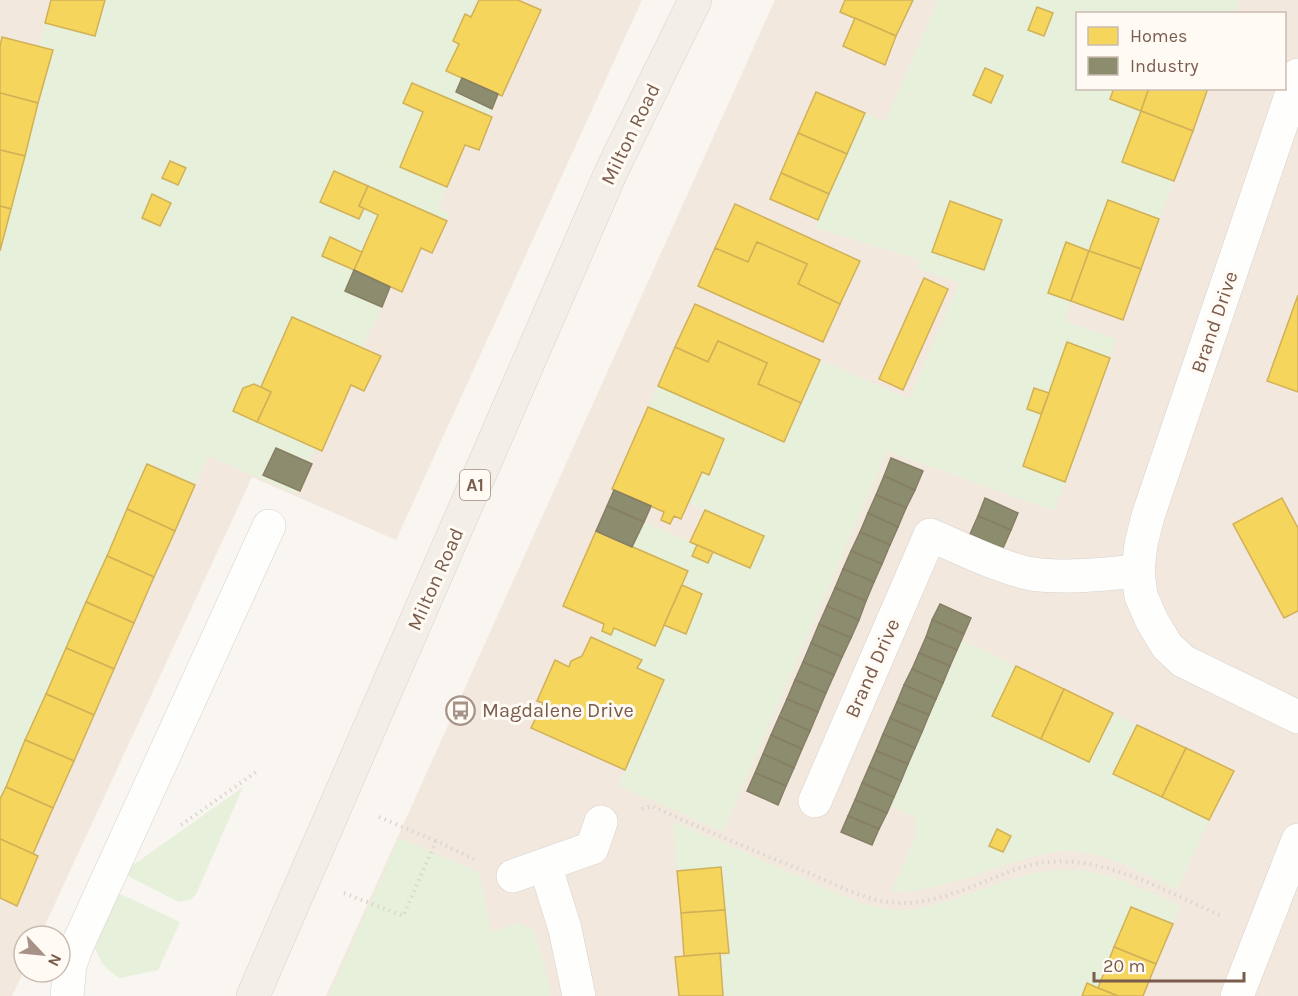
<svg xmlns="http://www.w3.org/2000/svg" width="1298" height="996" viewBox="0 0 1298 996" font-family="Karla,sans-serif">
<style>
.residential{fill:#f2e8de;fill-rule:evenodd}
.green{fill:#e7f0db;fill-rule:evenodd}
.homes{fill:#f6d55c;stroke:#d1b158;stroke-width:1.5}
.industry{fill:#8c8c6e;stroke:#877e64;stroke-width:1.5}
.lines{fill:none;stroke-linecap:round;stroke-linejoin:round}
.minor-casing{stroke:#d7d1cb;stroke-width:34}
.major-casing{stroke:#dad1cc;stroke-width:34}
.path{stroke:#dcd5d0;stroke-width:4;stroke-dasharray:1.5 4.5;stroke-linecap:butt}
.minor{stroke:#fefefd;stroke-width:33}
.major{stroke:#f3eee8;stroke-width:33}
.labels{text-anchor:middle;stroke-width:6;stroke-linejoin:round;paint-order:stroke}
.shield{fill:#fffaf3;stroke:#a28b7f;stroke-width:1.5}
.shield-label{font-size:18px;font-weight:bold;fill:#7a5c4d}
.street-label{font-size:20px;fill:#7a5c4d;stroke:#fffaf3}
.poi-label{font-size:20px;fill:#7a5c4d;stroke:#fffaf3;text-anchor:start}
</style>
<rect width="100%" height="100%" fill="#f9f5f0"/>
<g class="residential">
<path d="M0,0H642L396,540L252,477L40,936H24V971L12,996H0Z"/>
<path d="M775,0H1298V996H326ZM1078,14H1284V88H1078Z"/>
</g>
<g class="green">
<path d="M105,0H479L471,17L465,15L453,40L459,44L447,71L462,78L457,93L492,109L489,116L412,83L403,103L423,112L400,167L447,187L439,208L449,213L447,221L334,171L320,202L359,219L364,208L378,215L362,252L330,238L322,256L354,270L345,291L382,307L362,348L292,317L261,387L233,411L316,448L309,463L276,448L264,474L298,490L296,494L208,456L195,485L147,464L0,799V251L53,51L39,47L45,23L95,36ZM152,194L171,203L160,225L142,217Z"/>
<path d="M938,0H1239L1234,13L1078,14V88L1114,89L1110,99L1141,111L1122,161L1174,181L1159,219L1108,201L1089,251L1066,243L1048,293L1071,301L1065,321L1116,339L1110,358L1067,342L1049,393L1034,389L1027,409L1041,414L1023,466L1065,482L1054,511L887,451L723,832L618,785L664,680L637,668L641,659L598,640L602,631L611,635L614,628L654,646L664,625L685,634L702,594L682,585L632,547L644,522L697,545L708,562L713,552L750,568L764,536L688,503L702,472L724,440L648,407L658,386L784,442L820,360L909,399L959,283L917,268L920,260L814,227L865,113L885,122ZM985,68L1003,76L991,103L973,95ZM951,201L1002,220L984,270L932,252Z"/>
<path d="M962,640L1016,666L993,716L1088,762L1113,713L1137,725L1114,774L1209,820L1177,890C1147,875 1116,858 1083,852C1064,849 1047,853 1029,858C983,870 939,893 891,892L916,836V818L889,806Z"/>
<path d="M243,787L196,894L190,900L179,902L122,873Z"/>
<path d="M673,821L857,902C873,906 890,911 907,910C919,910 932,905 943,902C983,891 1021,871 1063,870C1105,868 1143,890 1181,906L1173,924L1131,907L1098,988L1087,983L1082,996H723L720,953L725,910L721,867L677,871Z"/>
<path d="M399,838L479,872L491,932L519,923L533,930L544,962L551,996H329Z"/>
<path d="M114,891L180,922L158,970L120,978C103,969 98,957 92,940Z"/>
</g>
<g class="homes">
<path d="M51,0H105L95,36L45,23Z"/>
<path d="M479,0H518L541,10L502,96L446,71L459,44L453,41L465,14L471,17Z"/>
<path d="M845,0H913L896,36L840,12Z"/>
<path d="M1037,7L1053,13L1044,36L1028,30Z"/>
<path d="M855,18L896,36L885,65L843,46Z"/>
<path d="M2,37L53,50L38,103L0,93V46Z"/>
<path d="M985,68L1003,76L991,103L973,95Z"/>
<path d="M412,83L492,117L479,150L465,145L447,187L400,167L423,112L403,103Z"/>
<path d="M1114,88H1149L1141,111L1110,99Z"/>
<path d="M1149,88H1208L1193,131L1141,111Z"/>
<path d="M816,92L865,113L847,154L798,133Z"/>
<path d="M0,93L38,103L25,156L0,150Z"/>
<path d="M1141,111L1193,131L1174,181L1122,162Z"/>
<path d="M798,133L847,154L829,194L781,173Z"/>
<path d="M0,150L25,156L11,209L0,206Z"/>
<path d="M170,161L186,168L178,185L162,178Z"/>
<path d="M334,171L368,186L359,206L364,208L359,219L320,202Z"/>
<path d="M781,173L829,194L818,220L770,199Z"/>
<path d="M368,186L447,221L432,253L421,248L402,292L354,270L378,215L359,206Z"/>
<path d="M152,194L171,203L160,226L142,218Z"/>
<path d="M1108,200L1159,219L1141,269L1089,251Z"/>
<path d="M950,201L1002,220L984,270L932,252Z"/>
<path d="M735,204L860,261L840,304L798,284L807,264L757,242L748,262L715,248Z"/>
<path d="M0,206L11,209L0,251Z"/>
<path d="M330,237L362,252L354,270L322,256Z"/>
<path d="M757,242L807,264L798,284L840,304L823,342L698,286L715,248L748,262Z"/>
<path d="M1066,242L1089,251L1071,301L1048,293Z"/>
<path d="M1089,251L1141,269L1123,320L1071,301Z"/>
<path d="M924,278L948,289L903,390L879,379Z"/>
<path d="M1298,295V392L1267,381Z"/>
<path d="M695,304L820,360L801,403L758,384L767,363L718,341L708,362L675,347Z"/>
<path d="M292,317L381,356L364,391L351,385L322,451L257,422L271,392L261,387Z"/>
<path d="M718,341L767,363L758,384L801,403L784,442L658,386L675,347L708,362Z"/>
<path d="M1067,342L1110,358L1065,482L1023,466Z"/>
<path d="M254,384L271,392L257,422L233,411L243,388Z"/>
<path d="M1034,388L1049,393L1041,414L1027,409Z"/>
<path d="M648,407L724,439L709,475L702,472L681,519L674,516L670,524L661,520L664,512L612,489Z"/>
<path d="M147,464L195,485L175,531L127,509Z"/>
<path d="M1282,498L1298,528V611L1284,618L1233,524Z"/>
<path d="M127,509L175,531L154,577L107,556Z"/>
<path d="M705,510L764,536L750,568L690,542Z"/>
<path d="M596,531L688,571L655,646L614,628L611,635L602,631L604,624L563,606Z"/>
<path d="M697,545L713,552L708,563L692,556Z"/>
<path d="M107,556L154,577L134,623L86,602Z"/>
<path d="M682,585L702,594L686,634L664,625Z"/>
<path d="M86,602L134,623L114,669L66,648Z"/>
<path d="M591,637L642,660L637,668L664,680L625,770L531,728L543,703L537,701L555,660L569,667L571,661L582,656Z"/>
<path d="M66,648L114,669L94,715L46,694Z"/>
<path d="M1016,666L1064,689L1041,739L992,716Z"/>
<path d="M1064,689L1113,713L1089,762L1041,739Z"/>
<path d="M46,694L94,715L74,761L25,740Z"/>
<path d="M1137,725L1186,748L1162,797L1113,774Z"/>
<path d="M25,740L74,761L53,808L6,787Z"/>
<path d="M1186,748L1234,771L1209,820L1162,797Z"/>
<path d="M6,787L53,808L33,854L0,839V799Z"/>
<path d="M997,829L1011,836L1003,852L989,846Z"/>
<path d="M0,839L38,856L17,906L0,898Z"/>
<path d="M721,867L725,910L681,913L677,871Z"/>
<path d="M1131,907L1173,924L1156,964L1114,947Z"/>
<path d="M725,910L729,953L684,956L681,913Z"/>
<path d="M1114,947L1156,964L1143,996H1118L1098,988Z"/>
<path d="M720,953L723,996H679L675,957Z"/>
<path d="M1087,983L1098,988L1118,996H1082Z"/>
</g>
<g class="industry">
<path d="M462,78L498,94L492,109L456,92Z"/>
<path d="M354,270L390,287L382,307L345,291Z"/>
<path d="M276,448L312,464L300,491L263,475Z"/>
<path d="M891,458L923,471L915,490L884,476Z"/>
<path d="M884,476L915,490L906,508L876,495Z"/>
<path d="M614,490L651,506L644,522L607,506Z"/>
<path d="M876,495L906,508L898,527L868,513Z"/>
<path d="M985,498L1018,513L1011,530L978,516Z"/>
<path d="M607,506L644,522L632,547L596,531Z"/>
<path d="M868,513L898,527L890,545L860,532Z"/>
<path d="M978,516L1011,530L1003,548L970,534Z"/>
<path d="M860,532L890,545L882,564L851,551Z"/>
<path d="M851,551L882,564L874,582L843,569Z"/>
<path d="M843,569L874,582L866,601L835,588Z"/>
<path d="M835,588L866,601L859,620L827,606Z"/>
<path d="M940,604L971,618L964,634L932,620Z"/>
<path d="M827,606L859,620L851,638L819,624Z"/>
<path d="M932,620L964,634L957,650L926,637Z"/>
<path d="M819,624L851,638L842,657L811,643Z"/>
<path d="M926,637L957,650L950,666L919,653Z"/>
<path d="M811,643L842,657L834,675L803,662Z"/>
<path d="M919,653L950,666L943,683L912,669Z"/>
<path d="M803,662L834,675L826,693L795,680Z"/>
<path d="M912,669L943,683L936,699L904,685Z"/>
<path d="M795,680L826,693L818,712L787,699Z"/>
<path d="M904,685L936,699L929,715L897,702Z"/>
<path d="M787,699L818,712L810,731L779,717Z"/>
<path d="M897,702L929,715L922,732L890,718Z"/>
<path d="M779,717L810,731L802,749L771,735Z"/>
<path d="M890,718L922,732L915,748L883,734Z"/>
<path d="M883,734L915,748L908,764L876,751Z"/>
<path d="M771,735L802,749L794,768L763,754Z"/>
<path d="M876,751L908,764L901,781L869,767Z"/>
<path d="M763,754L794,768L786,786L755,773Z"/>
<path d="M869,767L901,781L894,797L862,783Z"/>
<path d="M755,773L786,786L778,805L747,791Z"/>
<path d="M862,783L894,797L887,813L855,800Z"/>
<path d="M855,800L887,813L879,829L848,816Z"/>
<path d="M848,816L879,829L872,845L841,832Z"/>
</g>
<g class="lines">
<defs>
<g id="minor">
<path d="M1298,75L1148,516L1141,544L1138,571L1141,596L1152,621L1167,646L1183,661L1298,717"/>
<path d="M815,801L930,535C961,548 1008,572 1040,575C1072,578 1106,574 1138,571"/>
<path d="M545,865L565,929L579,996"/>
<path d="M513,876L592,848L601,822"/>
<path d="M67,996L70,965L77,946L269,526"/>
<path d="M1237,996L1298,840"/>
</g>
<path id="major" d="M253,996L612,170L695,0"/>
</defs>
<use href="#minor" class="minor-casing"/>
<use href="#major" class="major-casing"/>
<g class="path">
<path d="M642,809L652,806C704,830 757,852 811,874C839,886 870,903 901,903C940,904 987,879 1023,867C1092,846 1161,890 1222,916"/>
<path d="M379,817L436,841"/>
<path d="M181,825L259,770"/>
<path d="M344,893L403,916L436,841L474,859"/>
</g>
<use href="#minor" class="minor"/>
<use href="#major" class="major"/>
</g>
<defs>
<symbol id="bus-ring" viewBox="-11 -11 22 22"><circle r="9.5" fill="#fffaf3" stroke="#a69286" stroke-width="1.5"/><path d="M-5-6H5V4H4V6H2V4H-2V6H-4V4H-5ZM-3.5-4V0h7V-4ZM-3.5 1.2v1.5H-2V1.2ZM2 1.2v1.5H3.5V1.2Z" fill="#a69286"/></symbol>
</defs>
<g fill-rule="evenodd">
<use href="#bus-ring" x="444" y="694" width="33" height="33"/>
</g>
<g class="labels">
<rect class="shield" x="460" y="470" width="30" height="30" rx="4.5"/>
<g class="shield-label">
<text x="475" y="491">A1</text>
</g>
<g class="street-label">
<text transform="translate(630 134) rotate(-64)" y="7">Milton Road</text>
<text transform="translate(1214 322) rotate(-71)" y="7">Brand Drive</text>
<text transform="translate(435 579) rotate(-66)" y="7">Milton Road</text>
<text transform="translate(872 668) rotate(-66)" y="7">Brand Drive</text>
</g>
<g class="poi-label">
<text x="482" y="717">Magdalene Drive</text>
</g>
</g>
<rect x="1076" y="12" width="210" height="78" fill="#fffaf3" stroke="#cabbb1" stroke-width="1.5"/>
<rect x="1088" y="27" width="30" height="18" fill="#f6d55c" stroke="#cabbb1" stroke-width="1.5"/>
<text x="1130" y="42" font-size="18" fill="#7a5c4d">Homes</text>
<rect x="1088" y="57" width="30" height="18" fill="#8c8c6e" stroke="#cabbb1" stroke-width="1.5"/>
<text x="1130" y="72" font-size="18" fill="#7a5c4d">Industry</text>
<g transform="translate(42 954) rotate(116)"><circle r="28" fill="#fffaf3" stroke="#cabbb1" stroke-width="1.5"/>
<path d="M0-4.5L10 22L0 15L-10 22Z" fill="#a69286"/>
<text y="-9" font-size="16" font-weight="bold" text-anchor="middle" fill="#7a5c4d">N</text>
</g>
<path d="M1094 972v9h150v-9" fill="none" stroke="#7a5c4d" stroke-width="3"/>
<text x="1103" y="972" font-size="18" fill="#7a5c4d" stroke="#fffaf3" stroke-width="4.5" paint-order="stroke">20 m</text>
</svg>
